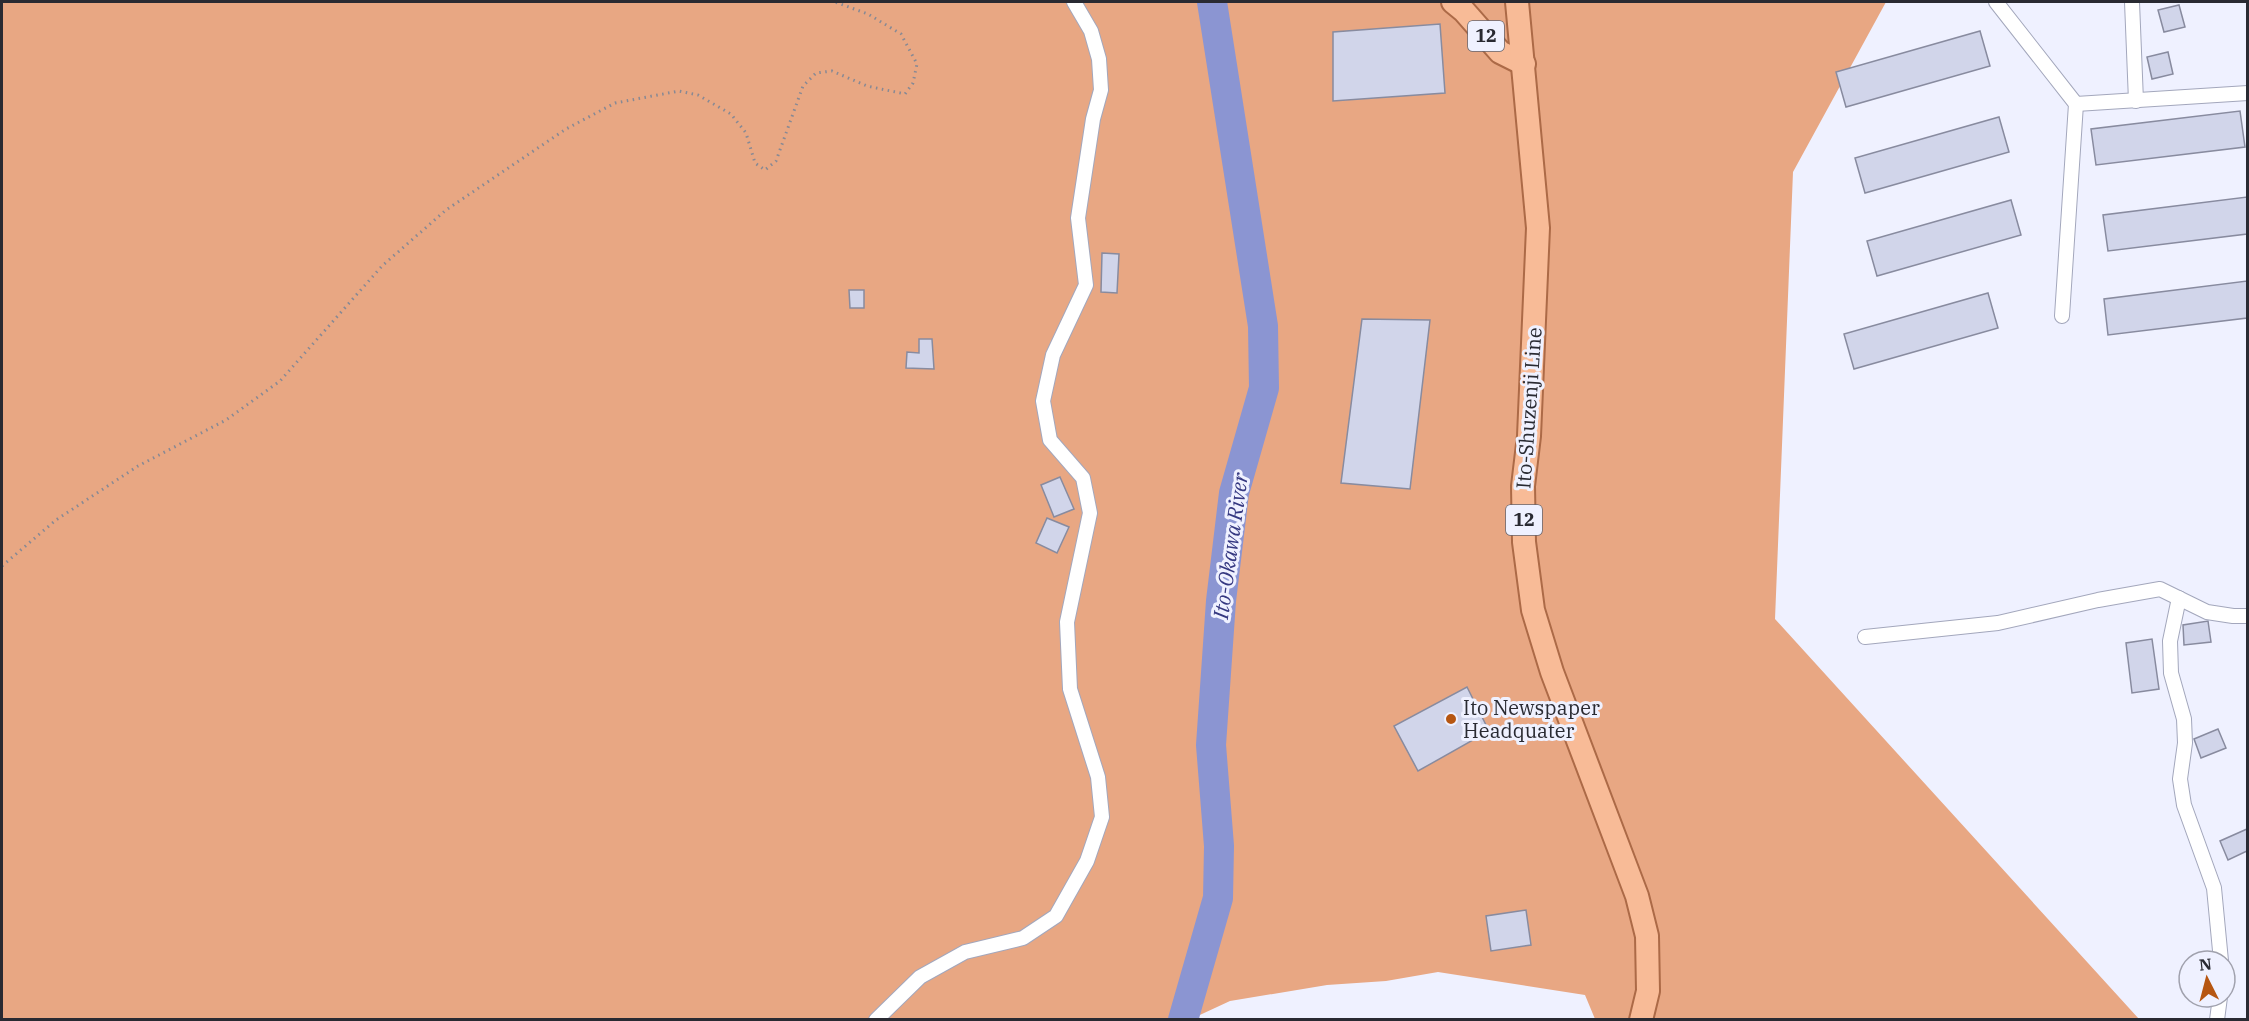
<svg xmlns="http://www.w3.org/2000/svg" width="2249" height="1021" viewBox="0 0 2249 1021" font-family="'IBM Plex Serif',serif">
<style>
.forest{fill:#e8a783}
.lines{fill:none;stroke-linecap:round;stroke-linejoin:round}
.river{stroke:#8b95d2;stroke-width:30}
.building{fill:#d1d5ea;stroke:#888b9f;stroke-width:1.5}
.street-casing{stroke:#a3a7bc;stroke-width:16}
.primary-casing{stroke:#ac6a47;stroke-width:26}
.path{stroke:#878994;stroke-width:3;stroke-dasharray:1.5 4.5;stroke-linecap:butt}
.street{stroke:#fff;stroke-width:14}
.primary{stroke:#f8bb97;stroke-width:22}
.poi-dot{fill:#b65611;stroke:#eff1ff;stroke-width:2}
.labels{text-anchor:middle;stroke-width:6;stroke-linejoin:round;paint-order:stroke}
.shield{fill:#eff1ff;stroke:#646670;stroke-width:1.5}
.shield-label{font-size:18px;font-weight:bold;fill:#292a32}
.street-label{font-size:20px;fill:#292a32;stroke:#eff1ff}
.poi-label{font-size:20px;fill:#292a32;stroke:#eff1ff;text-anchor:start}
.water-label{font-size:21px;font-style:italic;fill:#353881;stroke:#eff1ff}
</style>
<rect width="100%" height="100%" fill="#eff1ff"/>
<path class="forest" d="M2,2H1886L1793,172L1775,619L2139,1019H1595L1585,995L1438,972L1386,981L1327,985L1230,1001L1189,1020H2Z"/>
<g class="lines">
<path class="river" d="M1183,1020L1218,898L1219,846L1211,745L1221,601L1234,493L1264,388L1263,326L1212,2"/>
</g>
<g class="building">
<path d="M2179,5L2185,27L2164,32L2158,10Z"/>
<path d="M1440,24L1445,93L1333,101V32Z"/>
<path d="M1980,31L1990,66L1846,107L1836,72Z"/>
<path d="M2168,52L2173,74L2152,79L2147,57Z"/>
<path d="M2240,111L2245,147L2096,165L2091,129Z"/>
<path d="M1999,117L2009,152L1865,193L1855,158Z"/>
<path d="M2247,197V234L2108,251L2103,215Z"/>
<path d="M2011,200L2021,235L1877,276L1867,241Z"/>
<path d="M1102,253L1119,254L1117,293L1101,292Z"/>
<path d="M2247,281V318L2108,335L2104,299Z"/>
<path d="M849,290H864V308H850Z"/>
<path d="M1988,293L1998,328L1854,369L1844,334Z"/>
<path d="M1362,319L1430,320L1410,489L1341,483Z"/>
<path d="M919,339H932L934,369L906,368L907,352L919,353Z"/>
<path d="M1060,477L1074,509L1054,517L1041,485Z"/>
<path d="M1047,518L1069,527L1057,553L1036,543Z"/>
<path d="M2208,621L2211,642L2184,645L2183,625Z"/>
<path d="M2152,639L2159,689L2132,693L2126,643Z"/>
<path d="M1467,687L1489,731L1418,771L1394,726Z"/>
<path d="M2218,729L2226,748L2201,758L2194,739Z"/>
<path d="M2247,829V851L2228,860L2220,841Z"/>
<path d="M1526,910L1531,945L1491,951L1486,916Z"/>
</g>
<g class="lines">
<defs>
<g id="street">
<path d="M1996,2L2076,104L2062,316"/>
<path d="M2132,2L2136,101"/>
<path d="M2076,104L2248,93"/>
<path d="M2179,598L2170,641L2171,673L2184,719L2185,743L2180,779L2184,805L2214,888L2221,961"/>
<path d="M1865,637L1998,623L2098,600L2160,589L2207,612L2233,616H2248"/>
<path d="M876,1020L920,977L965,952L1023,938L1056,916L1087,861L1102,817L1098,777L1070,689L1067,622L1090,513L1083,478L1050,440L1043,401L1053,355L1086,285L1078,218L1093,119L1101,90L1099,59L1091,31L1074,2"/>
<path d="M2217,1020L2220,997"/>
</g>
<g id="primary">
<path d="M1453,2L1464,11L1500,52L1524,64"/>
<path d="M1517,2L1538,228L1529,436L1523,486L1524,542L1533,610L1552,672L1637,896L1647,936L1648,991L1641,1020"/>
</g>
</defs>
<use href="#street" class="street-casing"/>
<use href="#primary" class="primary-casing"/>
<path class="path" d="M2,566L56,520L138,466L226,420L280,381L382,266L446,210L566,129L615,103L679,91L698,95L731,114L746,133L755,163L765,170L776,161L803,86L816,73L832,71L867,86L905,94L913,83L917,64L901,34L868,14L835,2"/>
<use href="#street" class="street"/>
<use href="#primary" class="primary"/>
</g>
<circle class="poi-dot" cx="1451" cy="719" r="6"/>
<g class="labels">
<g class="shield">
<rect x="1468" y="21" width="36" height="30" rx="4.5"/>
<rect x="1506" y="505" width="36" height="30" rx="4.5"/>
</g>
<g class="shield-label">
<text x="1486" y="42">12</text>
<text x="1524" y="526">12</text>
</g>
<g class="street-label">
<text transform="translate(1529 408) rotate(-86)" y="7">Ito-Shuzenji Line</text>
</g>
<g class="poi-label">
<text x="1463" y="715">Ito Newspaper<tspan x="1463" dy="23">Headquater</tspan></text>
</g>
<g class="water-label">
<text transform="translate(1231 546) rotate(-82)" y="7">Ito-Okawa River</text>
</g>
</g>
<rect width="2249" height="1021" fill="none" stroke="#292a32" stroke-width="6"/>
<g transform="translate(2207 979) rotate(354)"><circle r="28" fill="#eff1ff" stroke="#a0a1ad" stroke-width="1.5"/>
<path d="M0-4.5L10 22L0 15L-10 22Z" fill="#b65611"/>
<text y="-9" font-size="16" font-weight="bold" text-anchor="middle" fill="#292a32">N</text>
</g>
</svg>
